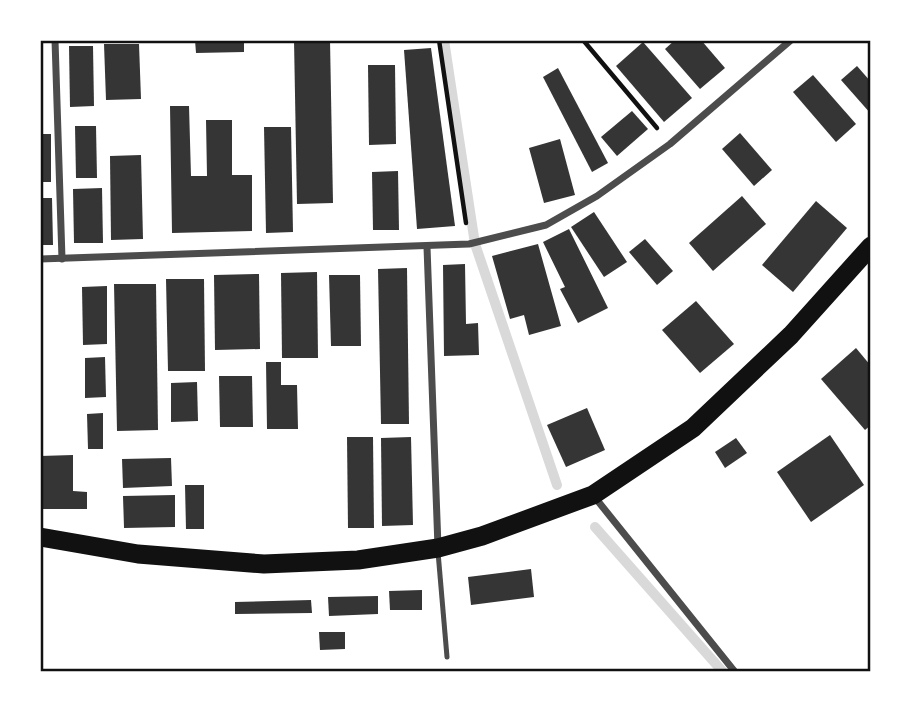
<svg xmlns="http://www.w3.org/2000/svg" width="911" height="712" viewBox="0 0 911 712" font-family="'DM Sans',sans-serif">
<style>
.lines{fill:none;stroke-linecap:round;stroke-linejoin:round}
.stream{stroke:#d9d9d9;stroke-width:10}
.building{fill:#353535}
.path{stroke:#111;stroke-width:4.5}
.service{stroke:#4c4c4c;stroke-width:5}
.minor{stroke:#4c4c4c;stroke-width:7}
.trunk{stroke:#111;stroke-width:19}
.neatline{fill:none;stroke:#111;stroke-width:2.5}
</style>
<rect width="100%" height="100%" fill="#fff"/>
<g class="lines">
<g class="stream">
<path d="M444,40L475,244L557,485"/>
<path d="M595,527L723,672"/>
</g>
</g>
<g class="building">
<rect x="40" y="40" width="3" height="33"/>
<path d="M195,40H244V52L196,53Z"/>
<path d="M294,40H330L333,203L297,204Z"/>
<path d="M675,40H701L725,68L700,89L665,49Z"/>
<path d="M643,42L692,98L664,122L616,66Z"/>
<path d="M104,44H139L141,99L106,100Z"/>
<path d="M69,46H93L94,106L70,107Z"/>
<path d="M431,48L455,226L417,229L404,50Z"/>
<path d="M368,65H395L396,144L369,145Z"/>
<path d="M857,66L871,82V114L841,80Z"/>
<path d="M558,68L608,163L592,172L543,77Z"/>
<path d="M813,75L856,124L836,142L793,92Z"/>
<path d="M170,106H189L191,176H207L206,120H232V175H252V231L172,233Z"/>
<path d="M632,111L648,129L617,156L601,137Z"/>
<path d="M75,126H96L97,178H76Z"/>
<path d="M264,127H291L293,232L266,233Z"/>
<path d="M740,133L772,170L754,186L722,149Z"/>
<rect x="40" y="134" width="11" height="48"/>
<path d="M560,139L575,195L544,203L529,148Z"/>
<path d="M141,155L143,239L111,240L110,156Z"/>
<path d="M398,171L399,230H373L372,172Z"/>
<path d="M102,188L103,243H74L73,189Z"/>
<path d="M742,196L766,224L713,271L689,243Z"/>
<path d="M40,198H52L53,245H40Z"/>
<path d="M816,201L847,228L793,292L762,265Z"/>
<path d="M594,212L627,262L604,277L571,227Z"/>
<path d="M569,229L608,308L578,323L560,289L565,287L543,242Z"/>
<path d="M645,239L673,271L657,285L629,252Z"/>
<path d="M538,244L561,326L529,335L524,315L510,319L492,256Z"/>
<path d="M465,264L466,324L478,323L479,355L444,356L443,265Z"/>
<path d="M407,268L409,424H381L378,269Z"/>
<path d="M317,272L318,358H282L281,273Z"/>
<path d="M259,274L260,349L215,350L214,275Z"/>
<path d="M329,275H360L361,346H331Z"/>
<path d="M166,279H204L205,371H168Z"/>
<path d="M114,284H156L158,430L117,431Z"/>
<path d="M107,286V344L83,345L82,287Z"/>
<path d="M696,301L734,344L700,373L662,330Z"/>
<path d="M856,348L871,366V425L865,430L821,379Z"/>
<path d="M105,357L106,397L85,398V358Z"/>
<path d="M266,362H281V385H297L298,429H267Z"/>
<path d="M219,376H252L253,427H220Z"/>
<path d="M197,382L198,421L171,422V383Z"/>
<path d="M587,408L605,450L566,467L547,425Z"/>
<path d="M103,413V449H88L87,414Z"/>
<path d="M830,435L864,485L811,522L777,472Z"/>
<path d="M347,437H373L374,528H348Z"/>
<path d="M411,437L413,525L382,526L381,438Z"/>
<path d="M736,438L747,453L725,468L715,452Z"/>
<path d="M73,455V491L87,492V509H40V456Z"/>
<path d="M171,458L172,486L123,488L122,459Z"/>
<path d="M185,485H204V529H186Z"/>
<path d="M175,495V527L124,528L123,496Z"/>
<path d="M531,569L534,597L471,605L468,577Z"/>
<path d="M422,590V610H390L389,591Z"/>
<path d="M378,596V614L329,616L328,597Z"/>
<path d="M311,600L312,613L235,614V602Z"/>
<path d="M319,632H345V649L320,650Z"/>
</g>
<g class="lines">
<g class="path">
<path d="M439,40L466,223"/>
<path d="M583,40L657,128"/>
</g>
<path class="service" d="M438,552L447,657"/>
<g class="minor">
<path d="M55,40L62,259"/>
<path d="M427,247L438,547"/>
<path d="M40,259L469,244L546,225L597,196L670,144L791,40"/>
<path d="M593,495L735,672"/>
</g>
<path class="trunk" d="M40,537L138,554L264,564L358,560L438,548L482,536L593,495L693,428L791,335L871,246"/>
</g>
<rect width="911" height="712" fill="none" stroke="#ffffff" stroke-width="84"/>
<rect x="42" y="42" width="827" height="628" class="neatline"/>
</svg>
